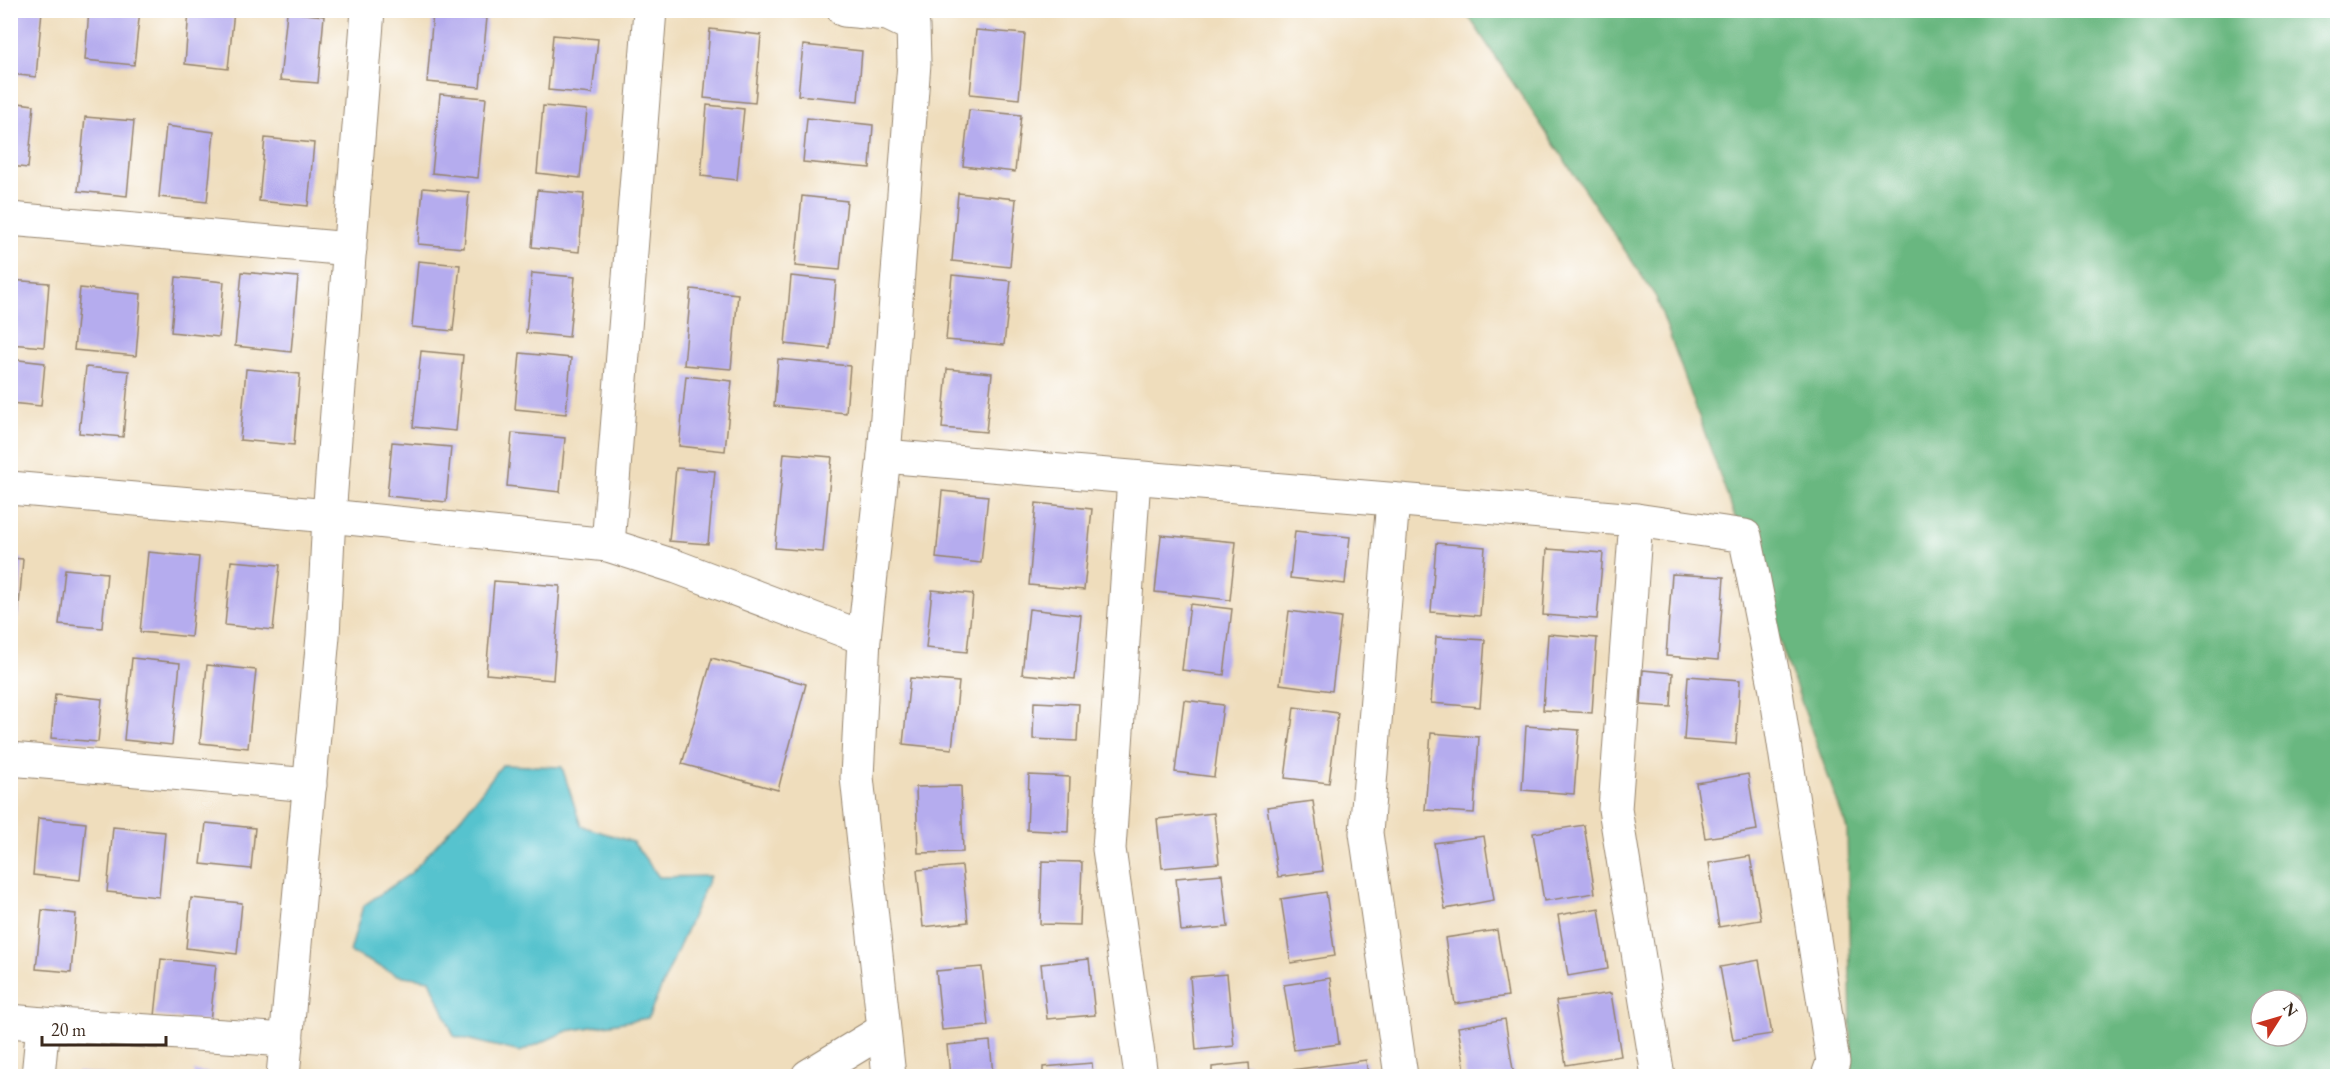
<svg xmlns="http://www.w3.org/2000/svg" width="2348" height="1087" viewBox="0 0 2348 1087" font-family="'EB Garamond',serif">
<style>
.forest{fill:#69b780;stroke:#52704f;stroke-width:1.5;fill-rule:evenodd}
.water{fill:#56c3ce;stroke:#487676;stroke-width:1.5}
.building{fill:#b5acee}
.lines{fill:none;stroke-linecap:round;stroke-linejoin:round}
.minor-casing{stroke:#95846d;stroke-width:35}
.tertiary-casing{stroke:#95846d;stroke-width:35}
.minor{stroke:#fff;stroke-width:33}
.tertiary{stroke:#fff;stroke-width:33}
</style>
<rect width="100%" height="100%" fill="#fff"/>
<filter id="ink" filterUnits="userSpaceOnUse"><feTurbulence type="fractalNoise" baseFrequency=".0167" numOctaves="2"/><feDisplacementMap in="SourceGraphic" scale="12" xChannelSelector="R" yChannelSelector="G"/><feConvolveMatrix kernelMatrix="1 2 1 2 8 2 1 2 1" color-interpolation-filters="sRGB"/></filter>
<filter id="wash" filterUnits="userSpaceOnUse"><feTurbulence type="fractalNoise" baseFrequency=".008" numOctaves="4" result="noise"/><feDisplacementMap in="SourceGraphic" scale="24" xChannelSelector="R" yChannelSelector="G"/><feGaussianBlur stdDeviation="1.35" result="paint"/><feColorMatrix in="noise" values="0 0 0 0 0 0 0 0 0 0 0 0 0 0 0 0 0 1.4 0 .05"/><feComposite in="paint" operator="in"/></filter>
<g filter="url(#wash)">
<rect width="100%" height="100%" fill="#efddbc"/>
<path class="forest" d="M1465,11H2337V1076H1852L1847,829L1656,297ZM2261,1000H2297V1036H2261Z"/>
<path class="water" d="M502,765L562,767L581,826L633,842L659,877L710,876L648,1018L567,1031L520,1052L454,1036L430,980L397,975L350,952L363,906L411,873L463,815Z"/>
<g id="blocks">
<g class="building">
<path d="M10,10H42L36,77L10,74Z"/>
<path d="M89,10H140L134,65L85,60Z"/>
<path d="M189,10L234,11L228,69L185,64Z"/>
<path d="M287,12L324,16L318,83L280,80Z"/>
<path d="M433,13L487,18L480,87L427,82Z"/>
<path d="M710,29L761,35L755,103L704,98Z"/>
<path d="M976,30L1025,34L1019,99L970,94Z"/>
<path d="M553,35L598,39L592,94L548,90Z"/>
<path d="M803,45L862,51L858,101L798,95Z"/>
<path d="M440,94L486,98L478,178L432,173Z"/>
<path d="M10,102L34,105L28,168L10,166Z"/>
<path d="M707,105L744,109L737,180L701,176Z"/>
<path d="M543,106L587,110L580,178L537,173Z"/>
<path d="M969,110L1021,115L1015,172L963,166Z"/>
<path d="M85,117L134,121L127,196L78,191Z"/>
<path d="M807,118L873,125L870,168L803,162Z"/>
<path d="M166,126L214,132L207,202L159,197Z"/>
<path d="M265,138L314,143L308,206L259,201Z"/>
<path d="M423,188L469,192L464,248L418,244Z"/>
<path d="M537,190L584,194L579,252L532,247Z"/>
<path d="M958,193L1016,199L1010,267L952,261Z"/>
<path d="M802,196L847,201L840,270L795,266Z"/>
<path d="M418,261L460,265L453,331L412,327Z"/>
<path d="M242,272L298,277L291,352L235,346Z"/>
<path d="M532,273L575,277L569,337L526,333Z"/>
<path d="M952,275L1011,281L1004,345L946,340Z"/>
<path d="M791,276L836,281L830,349L785,344Z"/>
<path d="M176,277L224,282L219,337L171,332Z"/>
<path d="M10,280L49,283L44,347L10,344Z"/>
<path d="M80,288L141,294L136,356L74,350Z"/>
<path d="M691,289L738,294L731,369L684,365Z"/>
<path d="M421,351L463,355L456,431L413,427Z"/>
<path d="M520,353L571,358L566,414L515,409Z"/>
<path d="M10,359L45,363L41,406L10,403Z"/>
<path d="M778,359L850,366L846,413L774,406Z"/>
<path d="M86,367L129,371L123,437L79,433Z"/>
<path d="M246,369L300,374L294,445L240,440Z"/>
<path d="M947,369L992,373L986,432L942,428Z"/>
<path d="M686,376L732,381L725,451L679,446Z"/>
<path d="M512,433L565,438L560,492L507,486Z"/>
<path d="M392,442L451,447L446,502L387,496Z"/>
<path d="M784,453L832,457L823,552L775,548Z"/>
<path d="M676,468L715,471L708,544L669,541Z"/>
<path d="M942,491L988,496L981,563L936,558Z"/>
<path d="M1036,503L1092,509L1084,590L1029,585Z"/>
<path d="M1295,531L1350,537L1345,584L1290,578Z"/>
<path d="M1161,535L1236,542L1230,600L1155,592Z"/>
<path d="M1436,543L1485,547L1480,616L1431,612Z"/>
<path d="M1547,549L1603,553L1597,619L1543,615Z"/>
<path d="M148,552L199,557L191,637L140,632Z"/>
<path d="M10,558L23,559L18,618L10,617Z"/>
<path d="M231,561L280,565L273,630L225,625Z"/>
<path d="M65,569L107,573L102,628L59,624Z"/>
<path d="M1672,574L1724,577L1718,660L1666,656Z"/>
<path d="M494,581L560,586L553,680L486,674Z"/>
<path d="M932,590L973,594L967,652L926,648Z"/>
<path d="M1190,604L1232,609L1224,675L1182,670Z"/>
<path d="M1029,609L1081,615L1075,679L1022,674Z"/>
<path d="M1289,611L1341,618L1332,691L1280,684Z"/>
<path d="M1548,634L1597,638L1592,713L1543,710Z"/>
<path d="M1436,637L1485,640L1480,707L1431,703Z"/>
<path d="M132,658L180,663L172,745L124,740Z"/>
<path d="M712,658L806,684L778,790L682,764Z"/>
<path d="M207,665L256,670L248,748L200,743Z"/>
<path d="M1643,670L1673,673L1671,707L1641,705Z"/>
<path d="M1688,676L1740,680L1736,744L1684,740Z"/>
<path d="M910,678L959,682L952,749L903,744Z"/>
<path d="M55,694L102,699L98,742L51,738Z"/>
<path d="M1184,700L1223,705L1214,777L1175,772Z"/>
<path d="M1034,702L1079,704L1077,741L1033,739Z"/>
<path d="M1294,707L1338,713L1329,783L1285,778Z"/>
<path d="M1526,726L1579,730L1574,794L1522,790Z"/>
<path d="M1431,733L1479,737L1474,813L1425,810Z"/>
<path d="M1748,774L1757,830L1705,838L1696,783Z"/>
<path d="M1029,775L1070,777L1068,832L1027,830Z"/>
<path d="M961,786L963,852L918,853L916,787Z"/>
<path d="M1313,801L1323,871L1278,877L1267,807Z"/>
<path d="M10,806H14L12,827H10Z"/>
<path d="M1214,813L1219,863L1162,868L1157,819Z"/>
<path d="M38,818L86,823L80,880L33,875Z"/>
<path d="M206,823L255,828L251,869L201,864Z"/>
<path d="M1584,825L1595,893L1544,901L1533,833Z"/>
<path d="M113,827L165,832L159,897L107,892Z"/>
<path d="M1484,836L1494,900L1445,909L1434,843Z"/>
<path d="M1750,856L1761,920L1719,927L1709,863Z"/>
<path d="M1042,861L1082,862L1080,925L1040,924Z"/>
<path d="M962,866L968,922L923,927L917,870Z"/>
<path d="M1222,874L1228,927L1181,931L1176,878Z"/>
<path d="M1326,892L1335,956L1291,963L1281,899Z"/>
<path d="M191,898L242,903L237,954L186,948Z"/>
<path d="M1599,908L1608,969L1568,976L1558,915Z"/>
<path d="M42,910L76,914L71,972L36,969Z"/>
<path d="M1497,930L1508,996L1455,1004L1445,938Z"/>
<path d="M161,959L216,965L210,1022L155,1016Z"/>
<path d="M1089,959L1095,1015L1047,1019L1041,964Z"/>
<path d="M1759,960L1772,1034L1733,1040L1720,967Z"/>
<path d="M982,967L988,1026L942,1030L936,971Z"/>
<path d="M1227,974L1234,1046L1196,1050L1190,977Z"/>
<path d="M1330,978L1339,1044L1294,1050L1284,985Z"/>
<path d="M1611,993L1621,1056L1566,1065L1556,1001Z"/>
<path d="M1505,1019L1514,1076H1466L1458,1027Z"/>
<path d="M990,1041L993,1076H950L947,1045Z"/>
<path d="M1366,1060L1368,1076H1292V1070Z"/>
<path d="M1092,1063L1093,1076H1043V1067Z"/>
<path d="M1249,1063L1250,1076H1212V1067Z"/>
<path d="M194,1071L232,1075V1076H194Z"/>
<path d="M77,1072L106,1075V1076H77Z"/>
</g>
</g>
</g>
<g filter="url(#ink)">
<use href="#blocks" fill-opacity="0" stroke="#95846d" stroke-width="1.5"/>
<g class="lines">
<defs>
<g id="minor">
<path d="M844,10L888,14L913,26L914,63L884,456L864,638L857,777L889,1076"/>
<path d="M10,219L350,249"/>
<path d="M884,456L1636,520L1615,809L1658,1076"/>
<path d="M1134,478L1109,849L1141,1076"/>
<path d="M1393,500L1366,833L1401,1076"/>
<path d="M329,516L608,545L677,567L864,638"/>
<path d="M1636,520L1745,536L1775,685L1833,1062L1828,1076"/>
<path d="M608,545L650,10"/>
<path d="M10,759L310,785"/>
<path d="M10,1021L43,1024L38,1076"/>
<path d="M43,1024L287,1040"/>
<path d="M808,1076L882,1031"/>
</g>
<g id="tertiary">
<path d="M10,488L329,516"/>
<path d="M283,1076L323,636L329,516L368,10"/>
</g>
</defs>
<use href="#minor" class="minor-casing"/>
<use href="#tertiary" class="tertiary-casing"/>
<use href="#minor" class="minor"/>
<use href="#tertiary" class="tertiary"/>
</g>
</g>
<rect width="2348" height="1087" fill="none" stroke="#fff" stroke-width="36"/>
<g transform="translate(2279 1018) rotate(53)"><circle r="28" fill="#ffffff" stroke="#b1aaa5" stroke-width="1.5"/>
<path d="M0-4.5L10 22L0 15L-10 22Z" fill="#c8321e"/>
<text y="-9" font-size="16" font-weight="bold" text-anchor="middle" fill="#3b2a1e">N</text>
</g>
<path d="M42 1036v9h124v-9" fill="none" stroke="#3b2a1e" stroke-width="3"/>
<text x="51" y="1036" font-size="18" fill="#3b2a1e" stroke="#ffffff" stroke-width="4.5" paint-order="stroke">20 m</text>
</svg>
